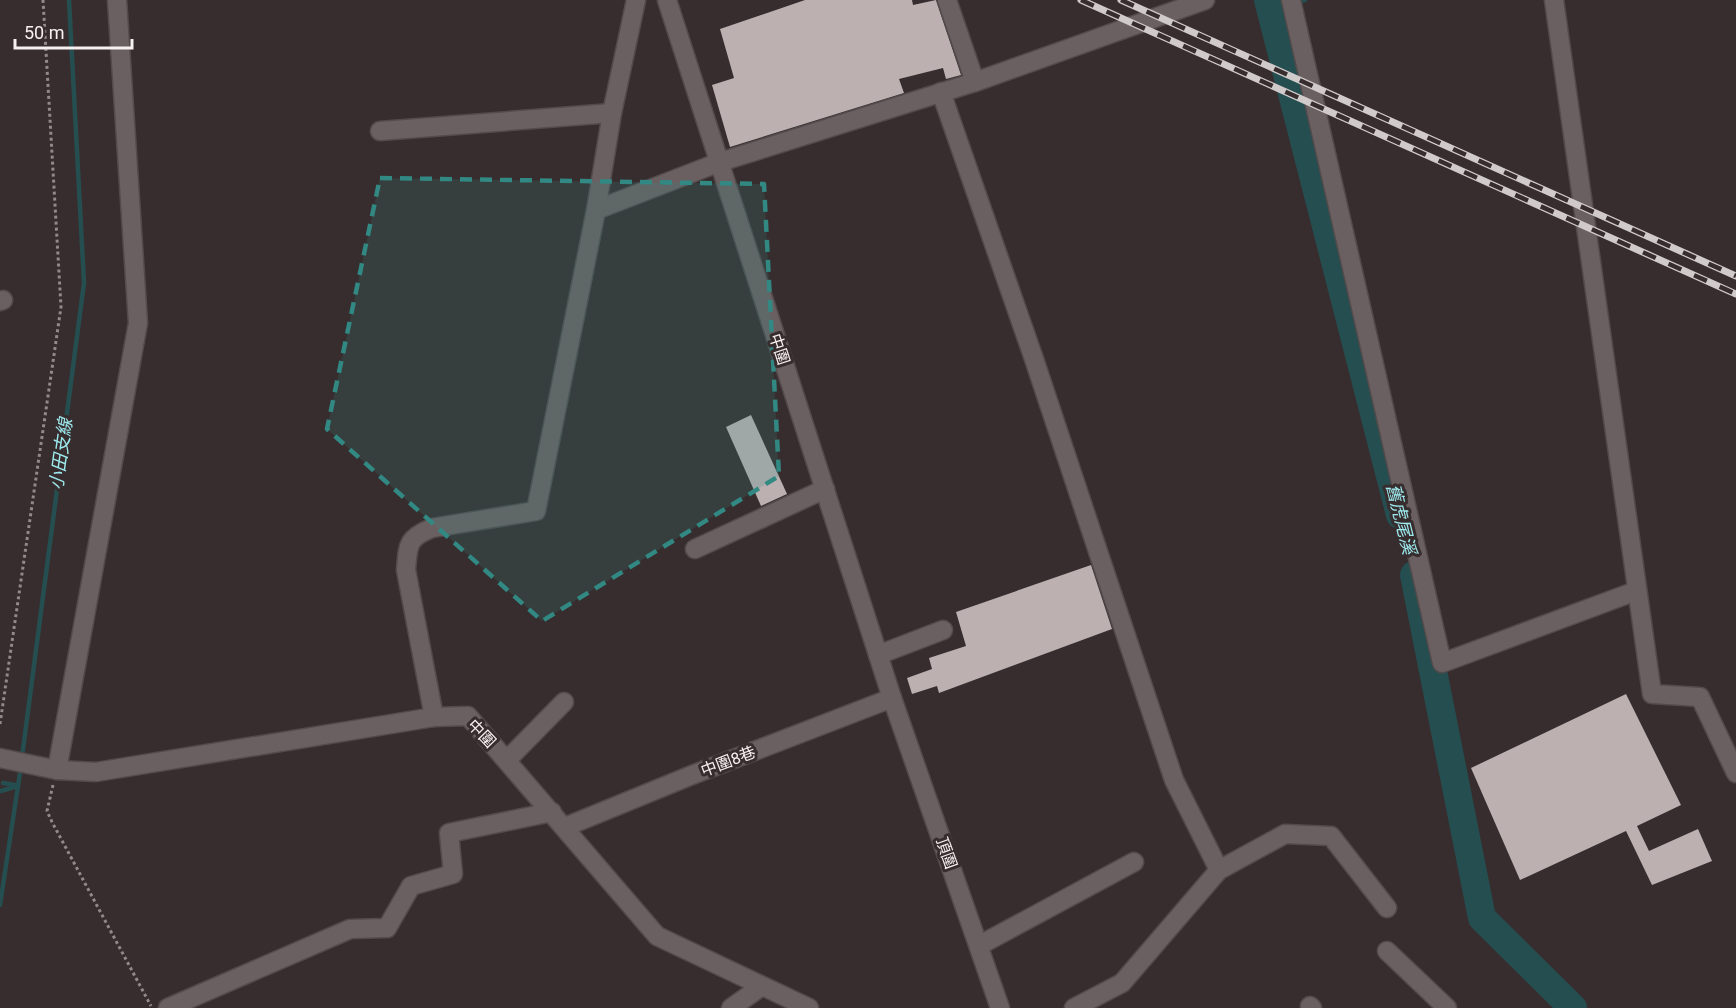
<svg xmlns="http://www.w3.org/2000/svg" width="1736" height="1008" viewBox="0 0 1736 1008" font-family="Roboto,'Noto Sans TC',sans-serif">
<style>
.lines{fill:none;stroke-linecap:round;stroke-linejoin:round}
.stream{stroke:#254e50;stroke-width:4.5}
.river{stroke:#254e50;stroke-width:28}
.building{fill:#bcb0b1}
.minor-casing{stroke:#524a4b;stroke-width:21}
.path{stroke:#91898a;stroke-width:3;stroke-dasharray:3 3;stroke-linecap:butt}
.minor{stroke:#6b6061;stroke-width:18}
.rail-casing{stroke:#d1cacb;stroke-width:7}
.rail{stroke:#372d2e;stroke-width:4.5;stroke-dasharray:14;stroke-linecap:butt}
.marked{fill:#328882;fill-opacity:0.2;stroke:#328882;stroke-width:4.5;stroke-dasharray:12 8;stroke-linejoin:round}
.labels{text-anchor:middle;stroke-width:6;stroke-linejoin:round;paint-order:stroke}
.street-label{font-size:16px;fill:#f7f0f1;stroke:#372d2e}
.water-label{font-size:18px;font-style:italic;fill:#9deaee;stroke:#372d2e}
</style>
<rect width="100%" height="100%" fill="#372d2e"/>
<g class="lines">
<g class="stream">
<path d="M1301,1L1305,0"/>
<path d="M1270,9L1279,7"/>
<path d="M22,757L84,283L69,0"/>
<path d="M3,783L15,785"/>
<path d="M1,791L18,786"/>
<path d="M0,905L21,766"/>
</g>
<g class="river">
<path d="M1268,0L1400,515"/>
<path d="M1414,575L1482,918L1573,1008"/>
</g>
</g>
<g class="building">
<path d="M805,0H912L913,5L936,0L961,75L946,79L943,68L899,79L904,93L730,147L712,85L734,78L720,29Z"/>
<path d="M751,415L787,494L761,506L726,427Z"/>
<path d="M1091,565L1112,629L939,693L937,686L912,694L907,678L932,669L929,658L966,646L956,612Z"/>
<path d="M1626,694L1681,805L1637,826L1649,851L1698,829L1712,861L1652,885L1626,831L1520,880L1471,768Z"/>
</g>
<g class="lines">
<defs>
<g id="minor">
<path d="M667,0L892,698L1000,1008"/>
<path d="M947,0L975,82L1205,0"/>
<path d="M1291,0L1442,663L1636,591"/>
<path d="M1554,0L1652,694L1700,697L1736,773"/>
<path d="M941,92L1034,359L1174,780L1219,870"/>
<path d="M380,131L612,113"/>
<path d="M596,210L720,162L975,82"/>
<path d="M0,301L3,300"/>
<path d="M695,549L825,489"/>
<path d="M878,655L943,630"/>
<path d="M434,717L406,570C408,545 407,538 432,528L536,511L596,210L612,113L636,0"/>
<path d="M0,758L57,770L96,772L434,717L468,716L657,936L809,1008"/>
<path d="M507,760L564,702"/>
<path d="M57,770L138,323L117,0"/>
<path d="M565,827L692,775L892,698"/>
<path d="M980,945L1134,862"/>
<path d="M1387,951L1447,1008"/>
<path d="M1310,1006L1312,1008"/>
<path d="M168,1008L350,929L387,928L411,886L453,874L449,833L552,812"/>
<path d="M731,1008L762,986"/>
<path d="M1074,1008L1122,983L1219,870L1285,834L1331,836L1387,908"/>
</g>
</defs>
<use href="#minor" class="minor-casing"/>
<g class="path">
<path d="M0,724L61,307L43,0"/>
<path d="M53,785L47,811L52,822L151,1006"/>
</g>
<use href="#minor" class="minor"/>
<defs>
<g id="rail">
<path d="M1081,0L1736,294"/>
<path d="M1121,0L1736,276"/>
</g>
</defs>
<use href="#rail" class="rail-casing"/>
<use href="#rail" class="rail"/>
</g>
<path class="marked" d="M380,178L764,184L779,476L542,621L327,429Z"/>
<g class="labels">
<g class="street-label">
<text transform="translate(780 349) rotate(72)" y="6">中圍</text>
<text transform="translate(482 733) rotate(46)" y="6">中圍</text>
<text transform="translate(728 761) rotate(-21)" y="6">中圍8巷</text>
<text transform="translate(947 853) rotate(70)" y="6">頂圍</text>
</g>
<g class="water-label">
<text transform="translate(61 454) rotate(-82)" y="6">小田支線</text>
<text transform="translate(1401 519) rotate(76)" y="6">舊虎尾溪</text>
</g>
</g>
<path d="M15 39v9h117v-9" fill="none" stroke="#f7f0f1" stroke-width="3"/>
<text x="24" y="39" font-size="18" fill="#f7f0f1" stroke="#372d2e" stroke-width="4.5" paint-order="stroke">50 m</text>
</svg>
